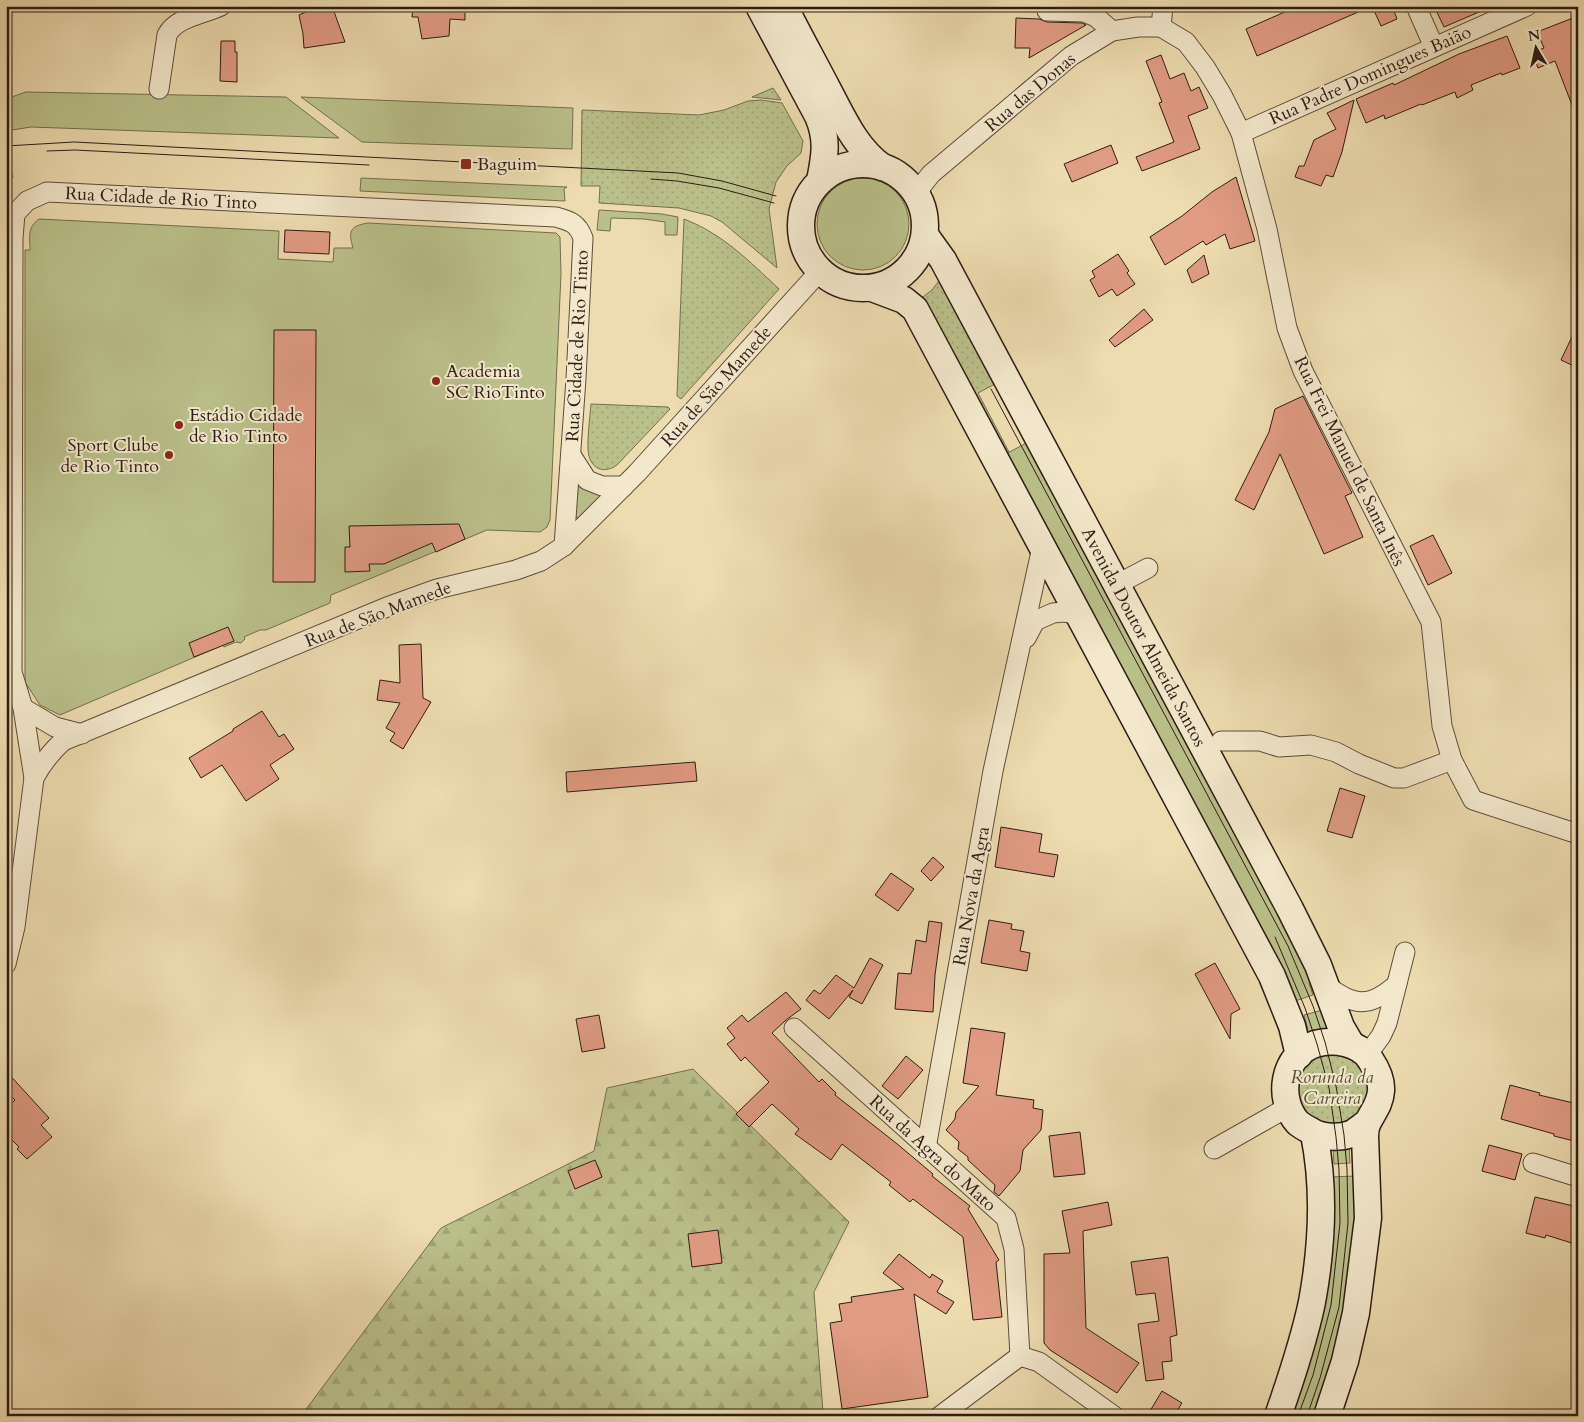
<svg xmlns="http://www.w3.org/2000/svg" width="1584" height="1422" viewBox="0 0 1584 1422" font-family="Cardo,serif">
<style>
.grass{fill:#bac08a;stroke:#746e4f}
.forest{fill:url(#forest-firs);stroke:#746e4f}
.garden{fill:url(#garden-dots);stroke:#746e4f}
.building{fill:#e19c84;stroke:#2e1c14}
.lines{fill:none;stroke-linecap:round;stroke-linejoin:round}
.street-casing{stroke:#5e4c3b;stroke-width:21}
.secondary-casing{stroke:#2e1c14;stroke-width:29}
.street{stroke:#f3e8cc;stroke-width:19}
.secondary{stroke:#f3e8cc;stroke-width:26}
.tram{stroke:#2e1c14;stroke-width:1}
.poi-dot{fill:#8f2418;stroke:#f3e8cc;stroke-width:2}
.labels{text-anchor:middle;stroke-width:4;stroke-linejoin:round;paint-order:stroke}
.street-label{font-size:18px;fill:#2e1c14;stroke:#f3e8cc}
.poi-label{font-size:18px;fill:#2e1c14;stroke:#f3e8cc;text-anchor:start}
.park-label{font-size:18px;font-style:italic;fill:#584d37;stroke:#f3e8cc}
</style>
<defs>
<pattern id="forest-firs" width="22" height="20" patternUnits="userSpaceOnUse" patternTransform="scale(1.25)"><rect width="22" height="20" fill="#bac08a"/><path d="M5 1l3.5 6h-7zM16 11l3.5 6h-7z" fill="#a0a476"/></pattern>
<pattern id="garden-dots" width="8" height="8" patternUnits="userSpaceOnUse" patternTransform="scale(1.25)"><rect width="8" height="8" fill="#bac08a"/><path d="M2 2h.1M6 6h.1" fill="none" stroke="#a0a476" stroke-width="1.8" stroke-linecap="round"/></pattern>
</defs>
<rect width="100%" height="100%" fill="#eddcb0"/>
<filter id="stains"><feTurbulence type="fractalNoise" baseFrequency=".004" numOctaves="4"/><feColorMatrix values="0 0 0 0 .2 0 0 0 0 .09 0 0 0 0 .02 0 0 0 .5 -.17"/></filter>
<radialGradient id="worn" r=".72"><stop offset=".6" stop-color="#630" stop-opacity="0"/><stop offset="1" stop-color="#630" stop-opacity=".3"/></radialGradient>
<g class="grass">
<path d="M26,92L286,97L339,138L31,127L6,131V99Z"/>
<path d="M301,97L573,108L572,149L362,142Z"/>
<path d="M9,160L13,177L6,186V161Z"/>
<path d="M361,178L567,187L564,189L565,201L360,191Z"/>
<circle cx="863" cy="224" r="46"/>
<path d="M599,210L662,214L678,217L677,235H665V222L644,219L611,218L610,231L597,230Z"/>
<path d="M39,219L279,231L278,259L333,262L334,248H353C348,231 350,226 368,223L556,233L560,237L561,274L550,520L547,527L540,532L487,530L331,595L330,603L266,630H260L244,637L245,639L241,643L236,642L224,647L223,645L60,715L40,705L25,682V250H30C30,235 27,228 39,219Z"/>
<path d="M1030,441L1262,879L1312,981L1309,983L1313,995L1292,1002L1004,455Z"/>
<path d="M578,482L603,493L580,518L575,517Z"/>
<path d="M1326,1009L1333,1029L1309,1034L1302,1031L1308,1029L1304,1015Z"/>
<path d="M1349,1145L1350,1163L1334,1164L1333,1147Z"/>
<path d="M1357,1176L1353,1285L1318,1416H1286L1329,1177Z"/>
</g>
<path class="forest" d="M693,1069L849,1222L814,1292L823,1413L805,1416H301L441,1228L594,1151L607,1088Z"/>
<g class="garden">
<path d="M773,88L781,100L752,97Z"/>
<path d="M761,100L782,103L803,141L801,153L787,166L776,182L769,209L777,268L722,222L711,216L679,208L599,203L600,186H581L582,110L699,115L724,110L748,101Z"/>
<path d="M684,219C723,234 749,261 779,289L681,399L677,396Z"/>
<path d="M941,278L995,384L978,393L1009,452L1004,455L919,300L932,290Z"/>
<path d="M591,404L668,407L670,409L617,465C606,473 593,471 589,456C586,446 590,417 591,404Z"/>
<path d="M1343,1052C1348,1056 1358,1060 1362,1065C1364,1068 1364,1073 1365,1076C1366,1080 1369,1084 1369,1087C1372,1121 1320,1138 1302,1110C1298,1103 1297,1084 1296,1076L1309,1057Z"/>
</g>
<g class="building">
<path d="M320,6H332L345,42L304,48L303,34L299,15Z"/>
<path d="M413,6L465,7V20L450,19L449,36L422,39L418,17H412Z"/>
<path d="M1284,6H1372L1257,56L1246,29L1287,11Z"/>
<path d="M1372,6H1392L1397,19L1381,26Z"/>
<path d="M1434,6H1493L1444,27Z"/>
<path d="M1578,16V118H1577L1555,61L1538,68L1532,53L1544,48L1537,32Z"/>
<path d="M1016,18L1039,19L1047,22L1082,23L1086,25L1029,58L1030,48H1015Z"/>
<path d="M1507,36L1520,68L1502,75L1501,73L1471,85L1473,90L1457,98L1455,92L1422,105L1421,104L1385,119L1384,115L1366,123L1356,99L1393,83L1394,85L1459,54Z"/>
<path d="M221,41H235V52H237V82L220,81Z"/>
<path d="M1161,55L1170,79L1184,73L1191,91L1199,87L1208,108L1188,116L1200,149L1142,171L1136,157L1174,142L1159,103L1162,102L1146,61Z"/>
<path d="M1354,100L1342,152L1333,177L1326,175L1321,186L1295,177L1299,166H1304L1314,140L1336,129L1327,113Z"/>
<path d="M1111,145L1118,163L1072,182L1064,164Z"/>
<path d="M1236,177L1255,241L1230,249L1225,234L1206,245L1203,241L1165,265L1150,237L1182,216L1212,192Z"/>
<path d="M285,230L330,232L329,254L284,252Z"/>
<path d="M1118,254L1129,271L1127,273L1135,284L1117,296L1112,289L1099,297L1090,280L1095,277L1092,271Z"/>
<path d="M1204,255L1209,274L1192,283L1187,270Z"/>
<path d="M1144,309L1153,320L1115,347L1109,340Z"/>
<path d="M1578,324V368L1561,360Z"/>
<path d="M274,330H316L315,582H273Z"/>
<path d="M1303,396L1352,493L1345,496L1363,537L1324,554L1280,454L1254,510L1235,500L1269,432L1275,409Z"/>
<path d="M459,524L465,539L436,552L432,543L384,564H369L370,571L345,572V547H350L349,526Z"/>
<path d="M1433,535L1452,573L1428,585L1410,546Z"/>
<path d="M228,627L234,641L194,657L189,643Z"/>
<path d="M421,644L423,698L431,702L403,749L390,741L395,733L386,728L400,703L377,700L380,680L400,683L399,645Z"/>
<path d="M262,711L279,737L284,734L294,749L270,765L279,779L246,801L222,765L201,778L189,758L233,731V729Z"/>
<path d="M695,762L697,781L567,792L566,772Z"/>
<path d="M1340,788L1365,796L1352,838L1327,831Z"/>
<path d="M1001,827L1042,834L1039,852L1058,855L1054,877L995,867Z"/>
<path d="M933,857L944,867L931,881L921,871Z"/>
<path d="M891,873L914,889L898,911L875,895Z"/>
<path d="M989,920L1012,924L1011,929L1024,931L1020,951L1030,953L1027,971L981,963Z"/>
<path d="M929,921L942,923L935,975L933,1012L895,1009L898,973L911,974L916,940L926,942Z"/>
<path d="M870,958L883,965L862,1004L849,997L853,990L829,1019L806,1000L814,990L820,994L836,975L854,988Z"/>
<path d="M1215,963L1240,1009L1231,1014L1230,1039L1195,974Z"/>
<path d="M786,992L801,1009L786,1020L772,1033L819,1082L822,1079L836,1093L835,1095L896,1143L933,1174L932,1176L970,1206L968,1209L999,1260L996,1262L1002,1317L973,1320L963,1237L913,1199L910,1202L889,1185L891,1182L842,1144L831,1160L795,1134L799,1129L772,1104L749,1127L736,1114L769,1082L745,1057L741,1061L727,1044L735,1038L727,1028L742,1015L748,1022Z"/>
<path d="M599,1015L605,1048L582,1052L576,1019Z"/>
<path d="M971,1028L1005,1033L996,1095L1034,1100L1033,1108L1043,1110L1041,1130L1023,1150L1020,1171L999,1196L994,1192L995,1185L968,1160V1157L958,1149L959,1142L946,1130L955,1119L956,1112L979,1086L963,1083Z"/>
<path d="M906,1056L923,1070L898,1099L882,1086Z"/>
<path d="M6,1071L49,1118L41,1125L52,1137L27,1159L17,1149L19,1147L6,1134V1108L15,1100L6,1091Z"/>
<path d="M1510,1085L1540,1093L1539,1095L1578,1104V1142L1554,1136V1134L1501,1119Z"/>
<path d="M1080,1132L1085,1174L1054,1177L1049,1136Z"/>
<path d="M1489,1145L1522,1154L1515,1180L1482,1171Z"/>
<path d="M595,1160L602,1177L575,1189L568,1171Z"/>
<path d="M1535,1197L1578,1207V1245L1546,1235L1545,1238L1526,1233Z"/>
<path d="M1108,1202L1112,1225L1083,1231L1086,1328L1139,1363L1117,1393L1050,1350L1044,1343V1254L1070,1253L1062,1211Z"/>
<path d="M718,1230L722,1263L692,1267L688,1234Z"/>
<path d="M899,1254L930,1278L932,1274L943,1281L937,1292L954,1302L946,1314L914,1294L928,1397L842,1409L830,1323L842,1321L839,1304L852,1302L851,1297L904,1289L883,1273Z"/>
<path d="M1168,1257L1177,1335L1170,1337L1172,1361L1162,1362L1164,1379L1146,1381L1138,1324L1159,1321L1155,1293L1136,1295L1131,1262Z"/>
<path d="M1162,1391L1182,1403L1174,1416H1147Z"/>
</g>
<g class="lines">
<defs>
<g id="street">
<path d="M1163,6L1161,27L1186,42L1205,67L1222,95L1241,133L1267,229L1287,328L1303,371L1431,622L1442,726L1452,760L1473,800L1578,834"/>
<path d="M1416,6L1434,47"/>
<path d="M1047,11L1084,12L1096,17L1112,31"/>
<path d="M159,89L167,35C176,17 204,14 221,6"/>
<path d="M1241,133L1527,6"/>
<path d="M916,193L931,174L1071,56L1112,31L1138,27H1161"/>
<path d="M571,455L587,480L602,486H624"/>
<path d="M1116,585L1148,568"/>
<path d="M1026,638L1035,621L1053,613L1063,612L1080,615"/>
<path d="M23,708L55,727L82,734"/>
<path d="M1221,741H1260L1279,747L1311,745L1336,752L1359,764L1394,778H1404L1452,760"/>
<path d="M34,778L23,708L12,672L13,238L15,214L27,201L47,192L556,217C571,221 578,224 583,238L576,379L564,546"/>
<path d="M6,964L15,927L34,778C42,763 50,753 63,741L387,607L437,589L516,570L541,561L564,546L637,473L819,272"/>
<path d="M1326,985C1354,1007 1370,1008 1397,984"/>
<path d="M794,1028L1006,1218L1014,1249L1020,1356L940,1416"/>
<path d="M1367,1055L1381,1036L1387,1023L1405,952"/>
<path d="M926,1148L993,771L1042,547"/>
<path d="M1214,1149L1288,1107"/>
<path d="M1533,1163L1578,1177"/>
<path d="M1020,1356L1039,1362L1114,1416"/>
</g>
<g id="secondary">
<path d="M759,6L818,116C828,139 825,156 820,181"/>
<path d="M784,6C798,34 813,61 827,88C843,118 855,147 882,167"/>
<circle cx="863" cy="226" r="62"/>
<path d="M925,235L943,260L1290,909L1318,965L1341,1027L1351,1044"/>
<path d="M872,288L904,300L915,309L1272,976L1292,1026L1299,1055"/>
<path d="M1278,1416C1291,1379 1304,1340 1312,1302C1322,1247 1325,1188 1314,1134"/>
<path d="M1327,1416L1345,1361L1356,1313L1368,1218L1365,1136C1365,1131 1366,1126 1368,1122C1374,1110 1380,1104 1381,1091C1382,1079 1376,1068 1370,1059C1365,1051 1354,1045 1345,1043C1335,1041 1325,1041 1315,1044C1283,1055 1276,1099 1298,1123C1302,1126 1307,1129 1311,1131C1321,1138 1340,1138 1351,1134C1357,1131 1362,1126 1367,1123"/>
</g>
</defs>
<use href="#street" class="street-casing"/>
<use href="#secondary" class="secondary-casing"/>
<use href="#street" class="street"/>
<use href="#secondary" class="secondary"/>
<g class="tram">
<path d="M6,146L74,142L678,173L722,181L776,196"/>
<path d="M47,151L75,150L369,165"/>
<path d="M651,179L677,181L719,188L774,203"/>
<path d="M991,389L1288,946L1313,1006L1325,1042L1336,1086L1344,1135L1347,1169L1348,1223L1339,1307L1320,1378L1307,1416"/>
<path d="M1275,937L1305,1008L1317,1044L1329,1088L1336,1137L1339,1170L1340,1223L1331,1305L1313,1375L1298,1416"/>
</g>
</g>
<g class="poi-dot">
<rect x="460" y="158" width="12" height="12" rx="2.5"/>
<circle cx="436" cy="381" r="5"/>
<circle cx="179" cy="425" r="5"/>
<circle cx="169" cy="455" r="5"/>
</g>
<g class="labels">
<g class="street-label">
<text transform="translate(1370 75) rotate(-24)" y="6">Rua Padre Domingues Baião</text>
<text transform="translate(1030 92) rotate(-40)" y="6">Rua das Donas</text>
<text transform="translate(161 198) rotate(3)" y="6">Rua Cidade de Rio Tinto</text>
<text transform="translate(577 346) rotate(-87)" y="6">Rua Cidade de Rio Tinto</text>
<text transform="translate(716 386) rotate(-48)" y="6">Rua de São Mamede</text>
<text transform="translate(1350 461) rotate(64)" y="6">Rua Frei Manuel de Santa Inês</text>
<text transform="translate(378 614) rotate(-21)" y="6">Rua de São Mamede</text>
<text transform="translate(1144 637) rotate(62)" y="6">Avenida Doutor Almeida Santos</text>
<text transform="translate(971 896) rotate(-80)" y="6">Rua Nova da Agra</text>
<text transform="translate(933 1153) rotate(42)" y="6">Rua da Agra do Mato</text>
</g>
<g class="poi-label">
<text x="477" y="170">Baguim</text>
<text x="446" y="377">Academia<tspan x="446" dy="21">SC RioTinto</tspan></text>
<text x="189" y="421">Estádio Cidade<tspan x="189" dy="21">de Rio Tinto</tspan></text>
<text x="159" y="451" text-anchor="end">Sport Clube<tspan x="159" dy="21">de Rio Tinto</tspan></text>
</g>
<g class="park-label">
<text x="1332" y="1083">Rorunda da<tspan x="1332" dy="21">Carreira</tspan></text>
</g>
</g>
<rect width="1584" height="1422" fill="none" stroke="#eddcb0" stroke-width="25"/>
<rect x="8" y="8" width="1569" height="1407" fill="none" stroke="#2e1c14" stroke-width="2.5"/>
<rect x="12" y="12" width="1559" height="1397" fill="none" stroke="#2e1c14"/>
<g transform="translate(1536 48) rotate(351)" stroke="#f3e8cc" stroke-width="4" paint-order="stroke">
<path d="M0-4L9 19L0 12L-9 19Z" fill="#2e1c14"/>
<text y="-8" font-size="14" font-weight="bold" text-anchor="middle" fill="#2e1c14">N</text>
</g>
<rect width="100%" height="100%" filter="url(#stains)"/>
<rect width="100%" height="100%" fill="url(#worn)"/>
</svg>
